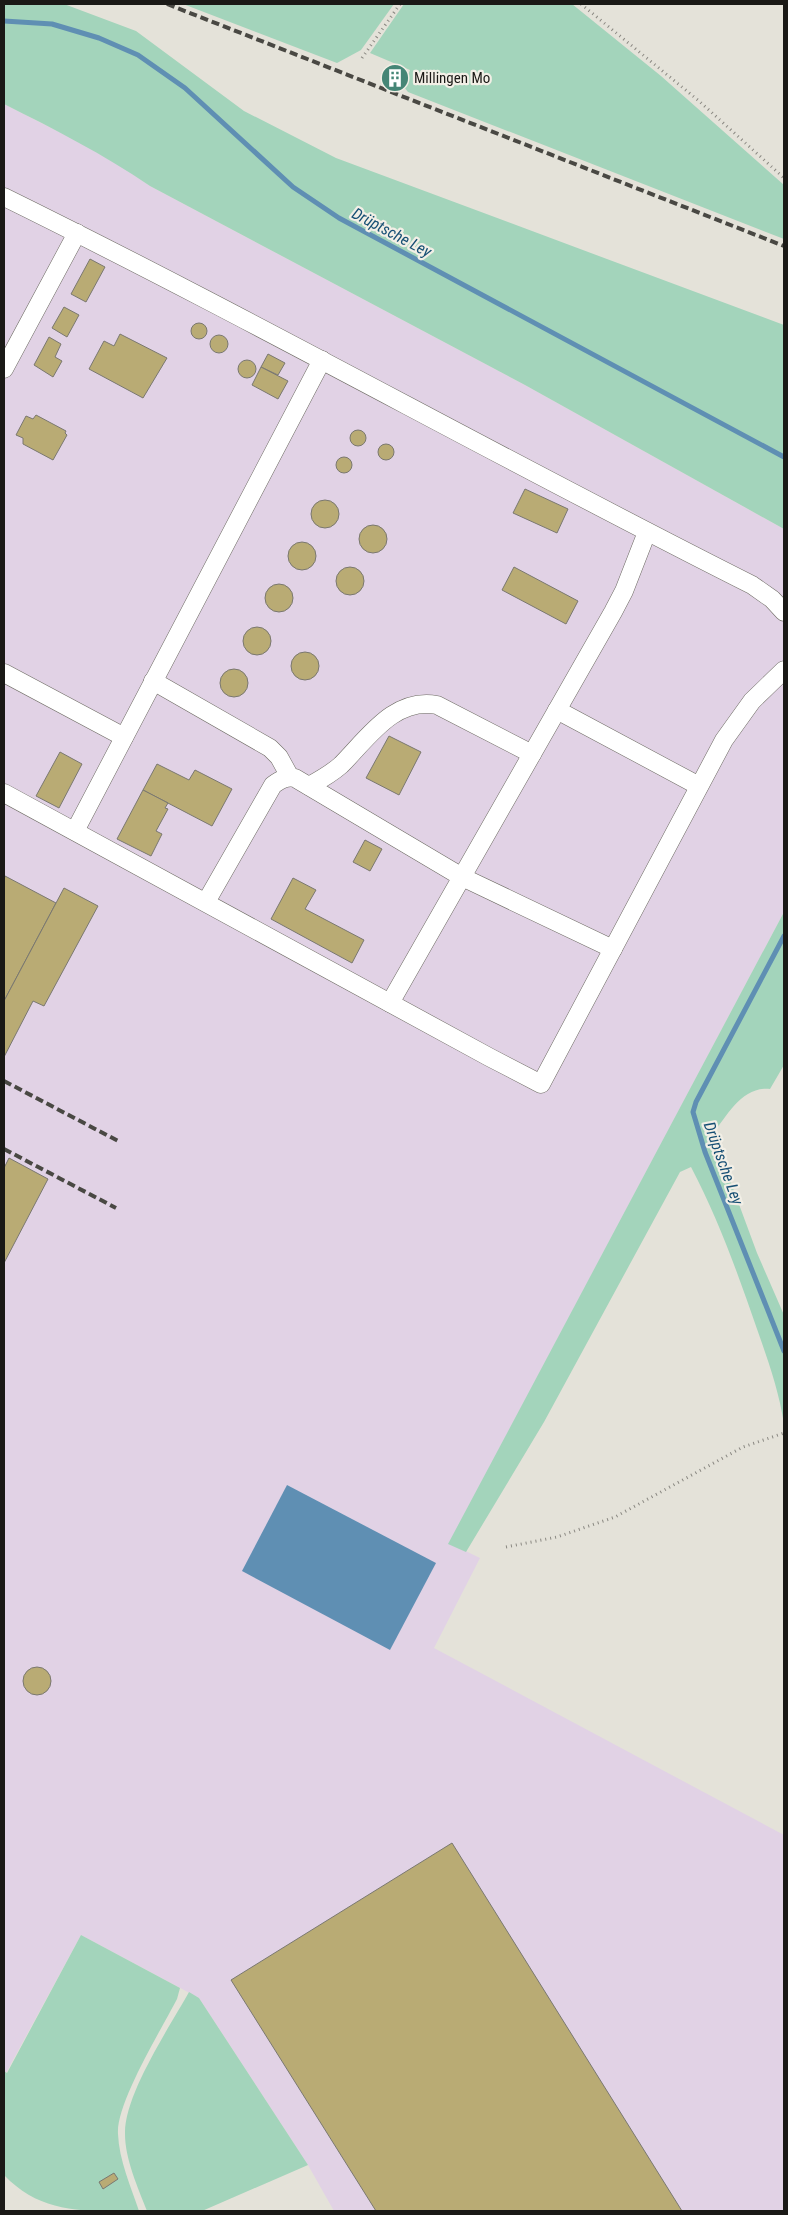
<svg xmlns="http://www.w3.org/2000/svg" width="788" height="2215" viewBox="0 0 788 2215" font-family="'Roboto Condensed',sans-serif">
<style>
.industrial{fill:#e1d2e5}
.green{fill:#a3d4bb}
.water{fill:#5f8fb3}
.lines{fill:none;stroke-linecap:round;stroke-linejoin:round}
.stream{stroke:#5f8fb3;stroke-width:5}
.building{fill:#b9ab74;stroke:#7a7870}
.minor-casing{stroke:#6d6b63;stroke-width:19}
.path{stroke:#8a8882;stroke-width:3;stroke-dasharray:1 4;stroke-linecap:butt}
.minor{stroke:#fff;stroke-width:18}
.rail{stroke:#494843;stroke-width:4;stroke-dasharray:8 4;stroke-linecap:butt}
.labels{text-anchor:middle;stroke-width:4.5;stroke-linejoin:round;paint-order:stroke}
.poi-label{font-size:15px;fill:#1a1916;stroke:#f2efe6;text-anchor:start}
.water-label{font-size:16px;font-style:italic;fill:#164f74;stroke:#f2efe6}
</style>
<rect width="100%" height="100%" fill="#e4e2d9"/>
<path class="industrial" d="M4,104L75,140L124,168L150,186L525,385L784,529V912L449,1543L480,1558L434,1648L784,1835V2211H334L308,2165L199,1998L81,1935L6,2073L4,2071Z"/>
<g class="green">
<path d="M4,4H64L136,31L244,111L336,158L784,325V529L525,385L150,186C103,154 54,129 4,104Z"/>
<path d="M183,4H394L361,50L337,63Z"/>
<path d="M404,4H572L661,76L784,185V239L408,92L404,87L410,70L370,53Z"/>
<path d="M784,912V1065L770,1089C743,1086 727,1115 713,1134L757,1253L784,1315V1424C779,1391 768,1360 757,1329C738,1274 718,1218 691,1167L680,1172L544,1422L466,1552L448,1544Z"/>
<path d="M81,1935L180,1988L177,1999C161,2030 116,2103 118,2134C119,2160 131,2187 139,2211C86,2211 42,2215 4,2175V2071L7,2073Z"/>
<path d="M189,1992L199,1998L308,2165L202,2211H147C138,2188 125,2159 125,2134C124,2095 169,2028 189,1992Z"/>
</g>
<path class="water" d="M287,1485L436,1563L390,1650L242,1571Z"/>
<g class="lines">
<g class="stream">
<path d="M4,21L52,24L99,38L138,55L185,88L293,187L339,218L784,457"/>
<path d="M784,936L696,1102L693,1112L705,1152L784,1351"/>
</g>
</g>
<g class="building">
<path d="M386,70L407,78L404,87L383,79Z"/>
<path d="M90,259L105,267L86,302L71,294Z"/>
<path d="M64,307L79,315L67,337L52,328Z"/>
<circle cx="199" cy="331" r="8"/>
<path d="M120,334L167,358L143,398L89,369L104,341L114,346Z"/>
<circle cx="219" cy="344" r="9"/>
<path d="M49,337L61,344L55,357L62,361L53,377L34,365Z"/>
<path d="M268,354L285,363L278,375L261,367Z"/>
<circle cx="247" cy="369" r="9"/>
<path d="M261,367L288,381L278,399L252,385Z"/>
<path d="M36,415L66,431L65,433L67,435L53,460L23,444V438L16,435L26,416L33,419Z"/>
<circle cx="358" cy="438" r="8"/>
<circle cx="386" cy="452" r="8"/>
<circle cx="344" cy="465" r="8"/>
<path d="M525,489L568,509L557,533L513,513Z"/>
<circle cx="325" cy="514" r="14"/>
<circle cx="373" cy="539" r="14"/>
<circle cx="302" cy="556" r="14"/>
<circle cx="350" cy="581" r="14"/>
<path d="M514,567L578,601L566,624L502,590Z"/>
<circle cx="279" cy="598" r="14"/>
<circle cx="257" cy="641" r="14"/>
<circle cx="305" cy="666" r="14"/>
<circle cx="234" cy="683" r="14"/>
<path d="M389,736L421,752L399,795L366,778Z"/>
<path d="M60,752L82,764L59,808L36,796Z"/>
<path d="M157,764L189,780L195,770L232,789L212,826L143,790Z"/>
<path d="M143,790L168,803L165,808L168,809L156,831L162,834L151,856L117,839Z"/>
<path d="M365,840L382,849L370,871L353,862Z"/>
<path d="M5,876L56,903L4,1001V880Z"/>
<path d="M293,878L316,890L305,909L364,940L352,963L271,919Z"/>
<path d="M64,888L98,906L44,1006L33,1001L4,1057V1001Z"/>
<path d="M9,1158L48,1179L4,1263V1168Z"/>
<circle cx="37" cy="1681" r="14"/>
<path d="M452,1843L682,2211H376L231,1980Z"/>
<path d="M114,2173L118,2179L103,2189L99,2182Z"/>
</g>
<g class="lines">
<defs>
<g id="minor">
<path d="M4,197C256,321 501,459 752,585L772,599L784,612"/>
<path d="M4,369L77,233"/>
<path d="M4,673L124,737"/>
<path d="M153,681L270,748L279,757L290,777"/>
<path d="M557,710L699,786"/>
<path d="M309,786C320,780 332,773 341,765C368,738 394,697 437,705L532,754"/>
<path d="M4,793L489,1057L541,1084L724,740L752,701L784,670"/>
<path d="M75,831L322,360"/>
<path d="M206,902L273,785C280,780 286,776 295,778L462,877L613,949"/>
<path d="M390,1003L613,612L624,591L647,532"/>
</g>
</defs>
<use href="#minor" class="minor-casing"/>
<g class="path">
<path d="M581,4L699,101L784,178"/>
<path d="M362,58L400,4"/>
<path d="M506,1547L557,1537L615,1517L743,1447L784,1433"/>
</g>
<use href="#minor" class="minor"/>
<g class="rail">
<path d="M167,4L784,246"/>
<path d="M4,1081L120,1142"/>
<path d="M4,1149L116,1208"/>
</g>
</g>
<defs>
<symbol id="building-disc" viewBox="-11 -11 22 22"><circle r="9.5" fill="#458676" stroke="#f2efe6"/><path d="M-4-6H4V6H1V3H-1V6H-4ZM-2.5-4.3h1.7v1.8h-1.7ZM.8-4.3h1.7v1.8H.8ZM-2.5-1h1.7V.8h-1.7ZM.8-1h1.7V.8H.8Z" fill="#fff"/></symbol>
</defs>
<g fill-rule="evenodd">
<use href="#building-disc" x="379" y="62" width="32" height="32"/>
</g>
<g class="labels">
<g class="poi-label">
<text x="414" y="83">Millingen Mo</text>
</g>
<g class="water-label">
<text transform="translate(392 232) rotate(28)" y="6">Drüptsche Ley</text>
<text transform="translate(724 1163) rotate(70)" y="6">Drüptsche Ley</text>
</g>
</g>
<rect width="788" height="2215" fill="none" stroke="#1a1916" stroke-width="10"/>
</svg>
